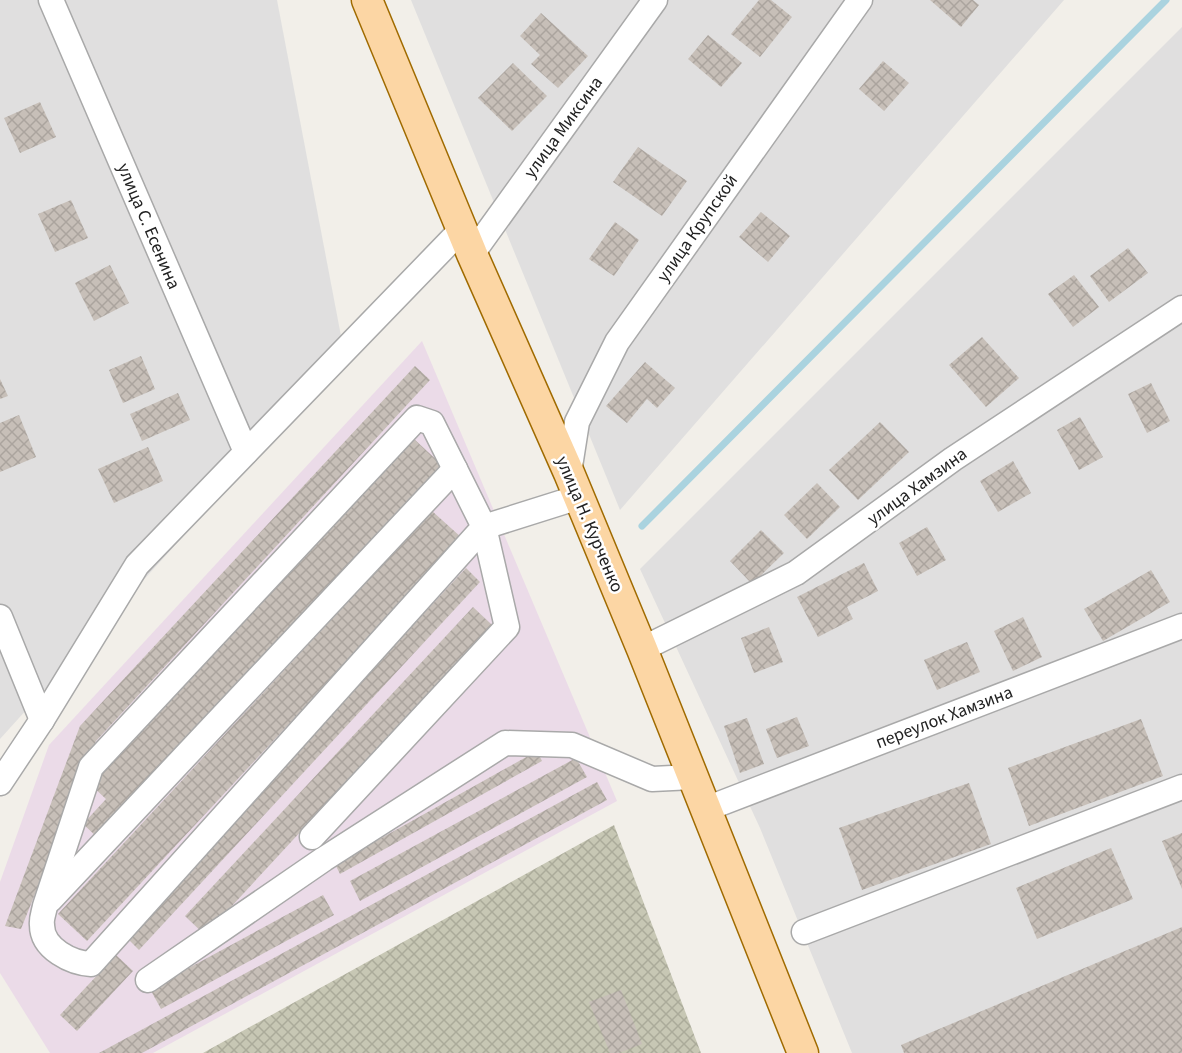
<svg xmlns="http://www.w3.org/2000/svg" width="1182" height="1053" viewBox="0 0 1182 1053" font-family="'Source Sans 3',sans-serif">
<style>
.residential{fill:#e0dfdf}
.industrial{fill:#ebdbe8}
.construction{fill:url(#construction-cross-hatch)}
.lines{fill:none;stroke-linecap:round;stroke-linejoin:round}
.stream{stroke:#aad3df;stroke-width:7}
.building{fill:url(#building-cross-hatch)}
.minor-casing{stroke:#a9a9a9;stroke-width:27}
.major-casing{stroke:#a06b00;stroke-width:33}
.minor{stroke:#fff;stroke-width:24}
.major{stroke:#fcd6a4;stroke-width:30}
.labels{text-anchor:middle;stroke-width:5;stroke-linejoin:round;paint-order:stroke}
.street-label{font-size:18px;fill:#222;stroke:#fff}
</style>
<defs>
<pattern id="construction-cross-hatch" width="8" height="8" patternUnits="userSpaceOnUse" patternTransform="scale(1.5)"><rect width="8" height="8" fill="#c7c7b4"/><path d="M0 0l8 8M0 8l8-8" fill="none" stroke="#abab9a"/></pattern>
<pattern id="building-cross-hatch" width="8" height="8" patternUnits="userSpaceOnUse" patternTransform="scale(1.5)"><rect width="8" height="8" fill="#c7bfb8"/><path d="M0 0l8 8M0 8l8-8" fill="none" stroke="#aba49e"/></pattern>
</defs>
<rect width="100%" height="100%" fill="#f2efe9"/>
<g class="residential">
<path d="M0,0H277L345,357L0,739Z"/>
<path d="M411,0H1064L620,510Z"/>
<path d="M1182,27V1053H852L760,828L640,569Z"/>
</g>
<path class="industrial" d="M422,341L617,801L153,1053H50L0,973V882L49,745Z"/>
<path class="construction" d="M614,825L701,1053H203Z"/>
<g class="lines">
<path class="stream" d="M642,526L1166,0"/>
</g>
<g class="building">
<path d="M759,0H771L792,17L760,57L731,34Z"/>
<path d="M930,0H973L979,5L961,27Z"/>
<path d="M541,13L588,56L558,88L531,64L540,55L520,36Z"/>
<path d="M708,35L742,63L721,87L688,59Z"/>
<path d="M883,61L909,83L884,111L859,89Z"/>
<path d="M513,63L547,96L512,131L478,98Z"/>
<path d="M40,102L56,137L20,153L4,118Z"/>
<path d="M638,147L687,181L662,216L613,182Z"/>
<path d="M71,200L88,238L55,252L38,214Z"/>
<path d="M761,212L790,236L768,262L739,237Z"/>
<path d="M615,222L639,240L614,276L589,259Z"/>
<path d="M1128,248L1148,273L1109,302L1090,276Z"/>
<path d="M110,265L129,303L94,321L75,283Z"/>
<path d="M1074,275L1099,307L1073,327L1048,294Z"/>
<path d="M982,337L1019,378L986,407L949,365Z"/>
<path d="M141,356L155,389L123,403L109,370Z"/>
<path d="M645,362L675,388L657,408L647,399L627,423L606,406Z"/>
<path d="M415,366L430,380L96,741L21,929L5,926L80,726Z"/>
<path d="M0,379L8,396L0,399Z"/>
<path d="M1151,383L1170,421L1147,433L1128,394Z"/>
<path d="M178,393L190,420L142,441L130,414Z"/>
<path d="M19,415L36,457L0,472V423Z"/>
<path d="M1080,417L1103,457L1079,470L1057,430Z"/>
<path d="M880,422L909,452L858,500L829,470Z"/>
<path d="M413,438L443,466L98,838L83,824L106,799L91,785Z"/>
<path d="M148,447L163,481L114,503L98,469Z"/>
<path d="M1013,461L1031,493L998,512L980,481Z"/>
<path d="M817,483L840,507L807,539L784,515Z"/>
<path d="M432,511L462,538L87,941L58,914Z"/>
<path d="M927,527L946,560L917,576L899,543Z"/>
<path d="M761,530L784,553L752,584L730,561Z"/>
<path d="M864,563L878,591L847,607L853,619L818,637L797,597Z"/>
<path d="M466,568L480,582L139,950L125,936Z"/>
<path d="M1151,570L1170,602L1103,641L1084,609Z"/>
<path d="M473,607L492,625L205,935L185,916Z"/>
<path d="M1023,617L1042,657L1013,671L994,631Z"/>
<path d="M769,627L783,662L754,673L741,638Z"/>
<path d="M967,642L980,672L937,690L924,660Z"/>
<path d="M797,717L809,746L777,758L766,729Z"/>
<path d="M747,718L764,764L740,773L724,726Z"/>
<path d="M1141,719L1163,776L1029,826L1008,768Z"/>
<path d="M537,751L542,761L340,874L335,864Z"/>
<path d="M576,758L587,777L360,901L350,881Z"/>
<path d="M597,782L607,800L142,1053H99Z"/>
<path d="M969,783L991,844L862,890L839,828Z"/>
<path d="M1182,833V889L1162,841Z"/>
<path d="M1111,848L1133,899L1037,939L1016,888Z"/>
<path d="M323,895L334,915L161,1009L150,989Z"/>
<path d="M1182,927V1053H904L901,1045Z"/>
<path d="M116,955L133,971L77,1031L60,1015Z"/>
<path d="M621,990L642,1044L619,1053H610L589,1002Z"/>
</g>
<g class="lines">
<defs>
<g id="minor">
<path d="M51,0L246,452"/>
<path d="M472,254L655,0"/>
<path d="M569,473L577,422L617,342L860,0"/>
<path d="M484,527L91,964C72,963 42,949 42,925C41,919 44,912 45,906L91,767L417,418L432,423L484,527L579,497"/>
<path d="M0,617L42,720"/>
<path d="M642,649L796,573L953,459L1182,308"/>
<path d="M0,783L42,720L137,565L462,229"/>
<path d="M706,809L1182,626"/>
<path d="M312,837L507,627L484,527"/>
<path d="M50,900L455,469"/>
<path d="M804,932L1182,787"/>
<path d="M148,980L324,859L505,743L572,745L652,779L693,777"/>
</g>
<path id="major" d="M367,0L472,254L569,473L642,649L803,1053"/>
</defs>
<use href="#minor" class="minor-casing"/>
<use href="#major" class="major-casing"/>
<use href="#minor" class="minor"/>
<use href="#major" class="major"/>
</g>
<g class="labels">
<g class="street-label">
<text transform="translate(563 127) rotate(-54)" y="6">улица Миксина</text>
<text transform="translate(149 226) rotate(67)" y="6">улица С. Есенина</text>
<text transform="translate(697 228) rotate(-55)" y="6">улица Крупской</text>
<text transform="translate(917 486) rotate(-36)" y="6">улица Хамзина</text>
<text transform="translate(590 524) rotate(67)" y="6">улица Н. Курченко</text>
<text transform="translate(944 717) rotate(-21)" y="6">переулок Хамзина</text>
</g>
</g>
</svg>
